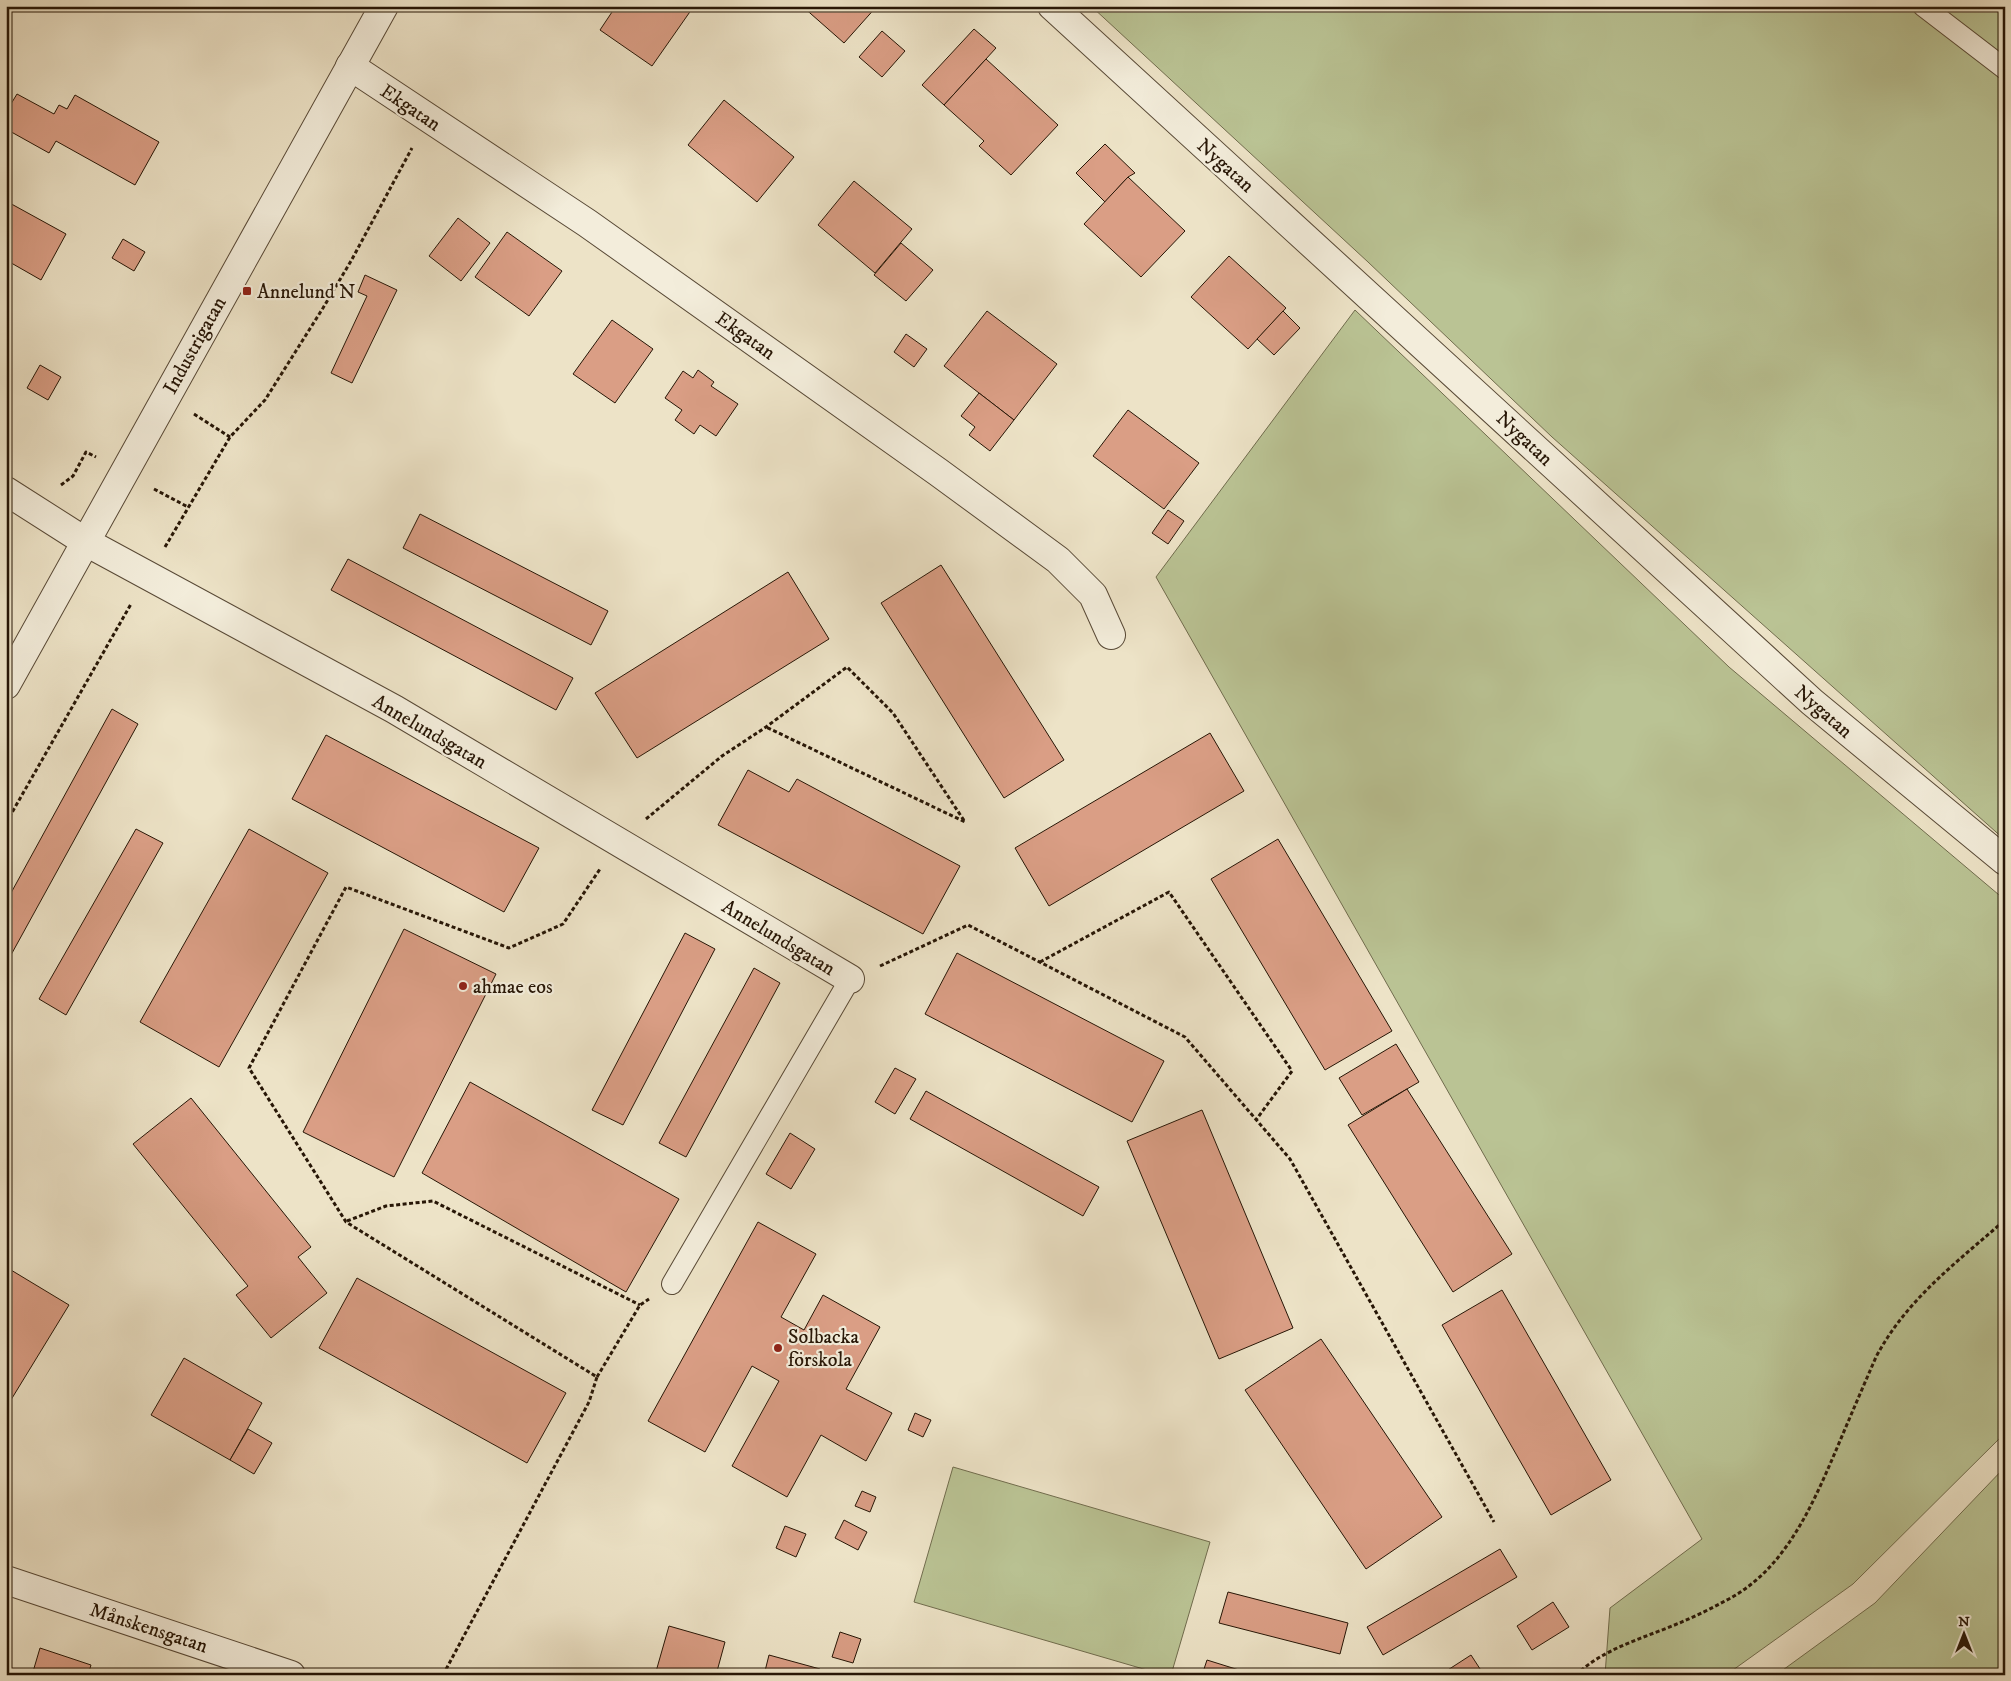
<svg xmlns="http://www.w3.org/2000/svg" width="2011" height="1681" viewBox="0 0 2011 1681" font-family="'IM FELL DW Pica',serif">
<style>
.green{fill:#bac394;stroke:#706c4d}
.building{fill:#da9e85;stroke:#271606}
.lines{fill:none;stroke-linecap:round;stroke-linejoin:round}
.service-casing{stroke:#584936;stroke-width:22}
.minor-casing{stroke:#584936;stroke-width:30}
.tertiary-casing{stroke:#584936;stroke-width:30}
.path{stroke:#271606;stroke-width:3;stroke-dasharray:4 2.5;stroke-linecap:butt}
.service{stroke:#f3eddb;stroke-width:20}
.minor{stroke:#f3eddb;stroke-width:28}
.tertiary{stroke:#f3eddb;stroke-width:28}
.poi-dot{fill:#8f2418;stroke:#f3eddb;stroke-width:2}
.labels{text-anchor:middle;stroke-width:4.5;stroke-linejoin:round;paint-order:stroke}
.street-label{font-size:20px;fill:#271606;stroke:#f3eddb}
.poi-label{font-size:20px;fill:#271606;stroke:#f3eddb;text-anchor:start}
</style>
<rect width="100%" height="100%" fill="#ede3c7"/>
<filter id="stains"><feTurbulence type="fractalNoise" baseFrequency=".004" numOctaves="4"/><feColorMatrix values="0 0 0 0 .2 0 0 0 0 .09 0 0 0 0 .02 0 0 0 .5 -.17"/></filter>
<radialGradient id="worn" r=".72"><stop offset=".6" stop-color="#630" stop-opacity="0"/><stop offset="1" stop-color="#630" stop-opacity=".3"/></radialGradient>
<g class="green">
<path d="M1091,6H2005V840L1552,437L1368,262Z"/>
<path d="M1355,310L1729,667L2005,900V1433L1853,1584L1726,1675H1605L1610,1608L1702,1539L1156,577Z"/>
<path d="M953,1467L1210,1542L1171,1675H1164L914,1602Z"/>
<path d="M2005,1467V1675H1776L1875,1603Z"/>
</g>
<g class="building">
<path d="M616,6H694L652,66L600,30Z"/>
<path d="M802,6H877L844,43Z"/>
<path d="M974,29L996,48L944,105L922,85Z"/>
<path d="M882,31L905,51L882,77L859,57Z"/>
<path d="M986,59L1058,125L1011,175L979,146L984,141L944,105Z"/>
<path d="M17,94L54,114L59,105L67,109L75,95L159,142L135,185L56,141L49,153L6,129V112Z"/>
<path d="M724,100L794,157L757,202L688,145Z"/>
<path d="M1105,144L1135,173L1128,177L1105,202L1076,173Z"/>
<path d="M1128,177L1185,231L1141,277L1084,224Z"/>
<path d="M854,181L912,229L875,273L818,225Z"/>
<path d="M6,201L66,234L41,280L6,260Z"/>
<path d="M458,218L490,243L461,281L429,256Z"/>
<path d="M507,232L562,271L529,316L475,277Z"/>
<path d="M123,239L145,252L134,271L112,258Z"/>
<path d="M901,243L933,270L906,301L874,275Z"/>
<path d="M1229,256L1286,308L1248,349L1191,297Z"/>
<path d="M365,275L397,290L352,383L331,373L367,296L358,292Z"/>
<path d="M987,311L1057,364L1014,420L944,366Z"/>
<path d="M1283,311L1300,328L1274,355L1257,339Z"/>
<path d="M612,320L653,349L615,403L573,374Z"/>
<path d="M906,334L927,349L914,367L894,352Z"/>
<path d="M40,365L61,377L48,400L27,388Z"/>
<path d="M698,370L714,382L711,386L738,404L716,436L700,425L694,434L675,420L682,410L665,398L683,371L693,378Z"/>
<path d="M979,393L1014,420L990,451L969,435L975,427L961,416Z"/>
<path d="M1128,410L1199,463L1164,509L1093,456Z"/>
<path d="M1168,510L1184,521L1168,544L1152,533Z"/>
<path d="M420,514L608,611L591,645L403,548Z"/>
<path d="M348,559L573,678L556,710L331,590Z"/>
<path d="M941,565L1064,760L1004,798L881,603Z"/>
<path d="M788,572L829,639L637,758L595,693Z"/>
<path d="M112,709L138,724L6,964V902Z"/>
<path d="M1210,733L1244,791L1049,906L1015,848Z"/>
<path d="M326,735L539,848L504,912L292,799Z"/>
<path d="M748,770L789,792L797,779L960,866L923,934L718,825Z"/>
<path d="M136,829L163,843L66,1015L39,999Z"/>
<path d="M249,829L328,873L219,1067L140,1022Z"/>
<path d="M1278,839L1392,1031L1325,1070L1211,879Z"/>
<path d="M404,929L496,974L394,1177L303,1132Z"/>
<path d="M685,933L715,949L623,1125L592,1110Z"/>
<path d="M957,953L1164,1061L1132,1122L925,1014Z"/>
<path d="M754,968L780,983L686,1157L659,1143Z"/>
<path d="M1396,1044L1419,1082L1362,1115L1339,1078Z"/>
<path d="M895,1068L916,1079L895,1114L875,1102Z"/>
<path d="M470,1082L679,1199L626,1292L422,1173Z"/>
<path d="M1407,1089L1512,1254L1453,1292L1348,1125Z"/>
<path d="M926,1091L1099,1187L1083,1216L910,1119Z"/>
<path d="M191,1098L311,1247L298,1257L327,1293L271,1338L236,1295L248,1286L133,1144Z"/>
<path d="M1202,1110L1293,1328L1219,1359L1127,1141Z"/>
<path d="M790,1133L815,1149L791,1189L766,1174Z"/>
<path d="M758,1222L816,1254L781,1317L804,1330L823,1295L880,1327L846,1389L892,1413L866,1461L821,1435L787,1497L732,1466L779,1381L752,1366L705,1452L648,1421Z"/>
<path d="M6,1267L69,1305L6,1408Z"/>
<path d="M357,1278L566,1393L527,1463L319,1348Z"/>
<path d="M1502,1290L1611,1480L1551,1515L1442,1325Z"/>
<path d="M1321,1339L1442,1517L1366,1569L1245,1390Z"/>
<path d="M184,1358L262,1403L230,1460L151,1415Z"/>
<path d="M915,1413L931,1420L923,1437L908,1430Z"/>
<path d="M248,1429L272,1443L254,1474L230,1460Z"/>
<path d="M862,1491L876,1497L870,1512L855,1506Z"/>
<path d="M844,1520L867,1532L858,1550L835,1538Z"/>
<path d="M785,1526L806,1534L796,1557L776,1548Z"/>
<path d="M1500,1549L1517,1577L1383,1655L1367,1627Z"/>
<path d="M1228,1592L1348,1623L1340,1654L1219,1623Z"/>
<path d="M1553,1602L1569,1627L1532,1650L1517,1626Z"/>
<path d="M669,1626L725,1642L716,1675H655Z"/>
<path d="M840,1632L861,1639L853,1663L832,1657Z"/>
<path d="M40,1648L91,1665L88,1675H32Z"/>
<path d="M769,1655L820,1669L818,1675H764Z"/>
<path d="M1471,1655L1484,1675H1440Z"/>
<path d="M1207,1660L1255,1675H1202Z"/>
</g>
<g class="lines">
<defs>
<g id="service">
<path d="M1923,6L2005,69"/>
<path d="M672,1284L850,979"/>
</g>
<g id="minor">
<path d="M1052,6L1812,702L2005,861"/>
<path d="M350,66L587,223L938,472L1058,560L1093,595L1111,635"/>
<path d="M6,491L86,542L394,709L850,979"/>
<path d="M6,1580L291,1675"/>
</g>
<path id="tertiary" d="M6,685L384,6"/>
</defs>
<use href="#service" class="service-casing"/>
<use href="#minor" class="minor-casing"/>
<use href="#tertiary" class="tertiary-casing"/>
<g class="path">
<path d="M194,414L230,437"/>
<path d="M61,485L73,476L86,452L96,457"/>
<path d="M154,489L188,507"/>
<path d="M165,547L230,437L265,400L323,308L351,261L412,148"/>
<path d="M646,819L722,756L766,727L847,667L893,713L965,822L766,727"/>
<path d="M6,823L131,604"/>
<path d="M1040,962L1169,892L1292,1071L1256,1120"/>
<path d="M880,966L968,925L1185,1037L1290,1159L1494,1522"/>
<path d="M347,1221L386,1206L433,1201L640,1305"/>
<path d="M597,1377L640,1305L649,1299"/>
<path d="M443,1675L589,1402L597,1377L346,1222L249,1068L346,887L509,948L563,924L600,869"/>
<path d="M1576,1675C1605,1647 1648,1637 1684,1621C1698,1615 1712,1608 1725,1601C1785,1571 1812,1506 1837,1448C1850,1417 1863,1387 1876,1357C1906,1300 1957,1262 2005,1220"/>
</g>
<use href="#service" class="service"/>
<use href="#minor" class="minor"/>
<use href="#tertiary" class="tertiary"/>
</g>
<g class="poi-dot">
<rect x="242" y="286" width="10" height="10" rx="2.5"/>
<circle cx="463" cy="986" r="5"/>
<circle cx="778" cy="1348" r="5"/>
</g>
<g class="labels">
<g class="street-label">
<text transform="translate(411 107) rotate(34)" y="7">Ekgatan</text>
<text transform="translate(1226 165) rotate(42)" y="7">Nygatan</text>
<text transform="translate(746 335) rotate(35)" y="7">Ekgatan</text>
<text transform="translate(194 345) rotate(-61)" y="7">Industrigatan</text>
<text transform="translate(1525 438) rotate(43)" y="7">Nygatan</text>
<text transform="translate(1824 711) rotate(41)" y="7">Nygatan</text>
<text transform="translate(430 731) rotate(30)" y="7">Annelundsgatan</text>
<text transform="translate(779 937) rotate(31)" y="7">Annelundsgatan</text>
<text transform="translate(149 1627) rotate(18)" y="7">Månskensgatan</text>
</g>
<g class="poi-label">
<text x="257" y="298">Annelund N</text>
<text x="473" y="993">ahmae eos</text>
<text x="788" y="1343">Solbacka<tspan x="788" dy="23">förskola</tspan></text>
</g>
</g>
<rect width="2011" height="1681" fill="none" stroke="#ede3c7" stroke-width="25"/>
<rect x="8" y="8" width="1996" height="1666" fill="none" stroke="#271606" stroke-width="2.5"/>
<rect x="12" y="12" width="1986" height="1656" fill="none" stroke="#271606"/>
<g transform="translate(1964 1634)" stroke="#f3eddb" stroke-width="4" paint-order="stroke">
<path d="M0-4L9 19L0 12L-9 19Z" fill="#271606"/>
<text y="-8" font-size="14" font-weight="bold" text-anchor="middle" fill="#271606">N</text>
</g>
<rect width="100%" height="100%" filter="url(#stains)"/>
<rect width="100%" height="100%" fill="url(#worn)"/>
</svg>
